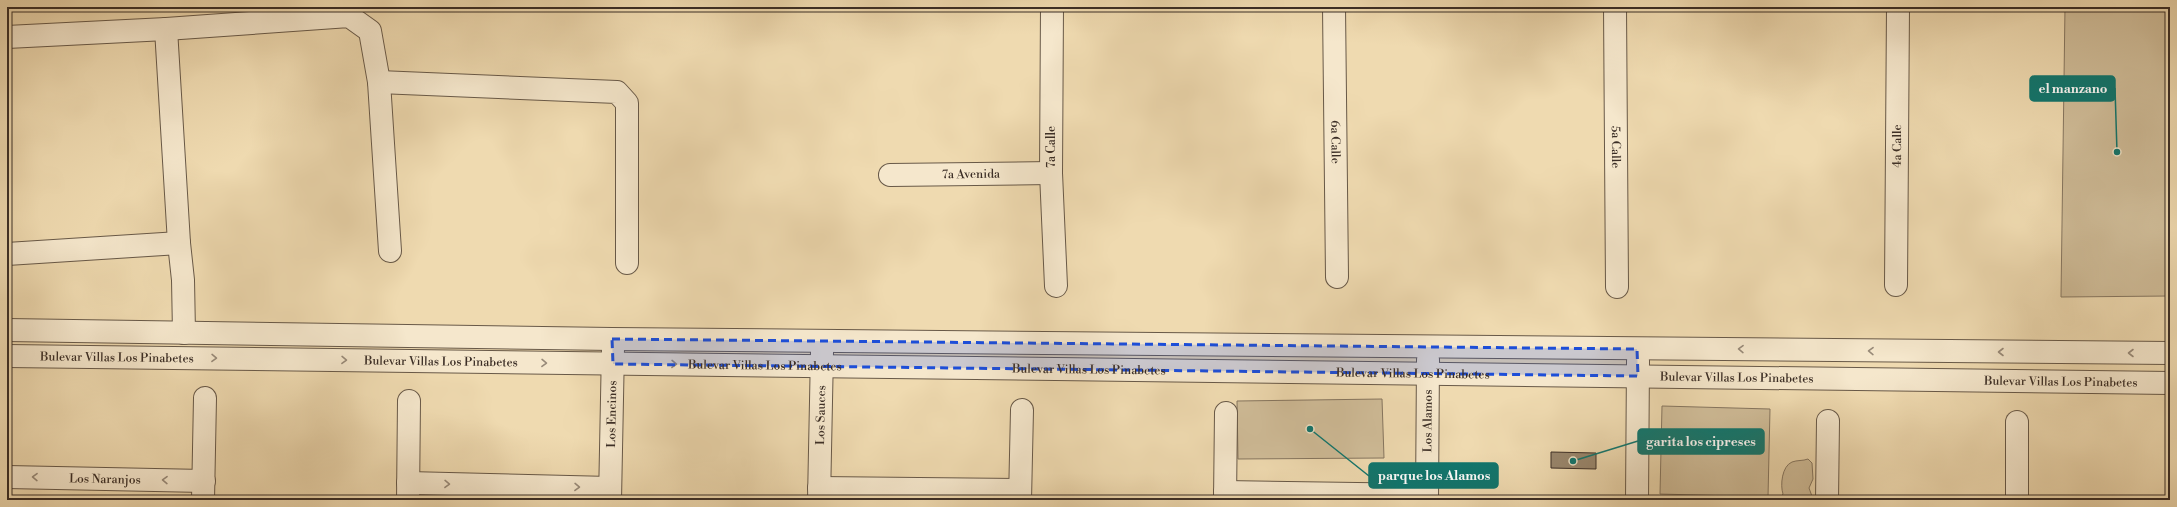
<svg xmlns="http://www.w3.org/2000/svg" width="2177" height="507" viewBox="0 0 2177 507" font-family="'Libre Bodoni',serif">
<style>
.green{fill:#d0bd99;stroke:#867660}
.building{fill:#99876e;stroke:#3b2e26}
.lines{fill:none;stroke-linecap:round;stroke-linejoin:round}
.minor-casing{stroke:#685948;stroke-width:24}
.minor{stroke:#f5e7cc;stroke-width:22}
.oneway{stroke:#988a79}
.marked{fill:#1d4ed8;fill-opacity:0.2;stroke:#1d4ed8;stroke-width:3;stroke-dasharray:8 5;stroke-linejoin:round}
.labels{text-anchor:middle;stroke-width:3;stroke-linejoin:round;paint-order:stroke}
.street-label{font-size:12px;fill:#3b2e26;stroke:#f5e7cc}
.leader{fill:none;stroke:#0f766e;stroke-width:1.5}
.callout-dot{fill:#0f766e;stroke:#f5e7cc;stroke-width:1.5}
.callout{fill:#0f766e;stroke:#0f766e;stroke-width:1.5}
.callout-label{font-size:13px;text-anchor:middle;font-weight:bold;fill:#fff}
</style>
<rect width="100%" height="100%" fill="#efdab0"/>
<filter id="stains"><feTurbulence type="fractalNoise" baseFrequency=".005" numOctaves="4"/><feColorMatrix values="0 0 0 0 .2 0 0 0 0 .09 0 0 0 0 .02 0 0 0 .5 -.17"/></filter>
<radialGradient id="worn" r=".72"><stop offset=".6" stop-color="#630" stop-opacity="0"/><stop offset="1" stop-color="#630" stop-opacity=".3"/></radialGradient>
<g class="green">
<path d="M2065,7H2170V296L2061,297Z"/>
<path d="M1382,399L1384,458L1238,459L1237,401Z"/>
<path d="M1662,406L1770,409L1768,497L1660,494Z"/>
<path d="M1808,459L1812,463L1813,479L1809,488L1813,499L1779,500L1783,494C1780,485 1782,466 1792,462C1797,460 1803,461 1808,459Z"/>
</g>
<path class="building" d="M1551,452L1596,453V469L1551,468Z"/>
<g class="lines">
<defs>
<g id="minor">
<path d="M1052,7L1051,173L1056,286"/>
<path id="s1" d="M1334,7L1337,277"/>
<path id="s2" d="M1615,7L1617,287"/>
<path d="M166,29L179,243L183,280L184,333"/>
<path d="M7,37L166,29L349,16L370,31L379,82L390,251"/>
<path d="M379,82L617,92L627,103V263"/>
<path id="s3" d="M890,175L1051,173"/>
<path d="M7,254L179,243"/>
<path id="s4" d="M1896,285L1898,7"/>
<path d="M7,330L612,339L2170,353"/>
<path id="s5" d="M7,356L2170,383"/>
<path id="s6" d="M7,477L204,481"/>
<path d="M408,483L610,488"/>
<path d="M819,488L1020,490"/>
<path d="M1225,492L1427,495"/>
<path d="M203,500L205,398"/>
<path d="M408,500L409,401"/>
<path id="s7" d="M610,500L613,348"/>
<path id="s8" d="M819,500L822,352"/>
<path d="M1020,500L1022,410"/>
<path d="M1225,500L1226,413"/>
<path id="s9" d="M1427,500L1428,360"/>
<path d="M1637,500L1638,361"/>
<path d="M1827,500L1828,421"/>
<path d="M2017,500V422"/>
</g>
</defs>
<use href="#minor" class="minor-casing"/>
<use href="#minor" class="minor"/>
</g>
<defs><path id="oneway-chevron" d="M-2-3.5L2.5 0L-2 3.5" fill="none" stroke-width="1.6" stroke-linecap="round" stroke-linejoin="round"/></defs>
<g class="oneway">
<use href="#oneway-chevron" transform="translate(1741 349) rotate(-179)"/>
<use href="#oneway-chevron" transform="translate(1871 351) rotate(-179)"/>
<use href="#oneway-chevron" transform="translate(2001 352) rotate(-180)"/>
<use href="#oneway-chevron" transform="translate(2131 353) rotate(-180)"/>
<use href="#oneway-chevron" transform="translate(214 358) rotate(1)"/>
<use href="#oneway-chevron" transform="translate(344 360) rotate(1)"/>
<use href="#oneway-chevron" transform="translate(544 363) rotate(1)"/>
<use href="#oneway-chevron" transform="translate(674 364) rotate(1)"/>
<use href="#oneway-chevron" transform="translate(35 477) rotate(-179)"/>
<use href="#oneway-chevron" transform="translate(165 480) rotate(-179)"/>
<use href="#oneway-chevron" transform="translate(447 484) rotate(1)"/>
<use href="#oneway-chevron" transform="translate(577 487) rotate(1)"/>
</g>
<path class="marked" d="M612,339L1637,349L1638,376L613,364Z"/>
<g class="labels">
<g class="street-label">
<text dy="4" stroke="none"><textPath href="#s1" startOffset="135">6a Calle</textPath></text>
<text dy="4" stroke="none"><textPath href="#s4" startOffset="139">4a Calle</textPath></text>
<text transform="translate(1051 147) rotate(-90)" y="4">7a Calle</text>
<text dy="4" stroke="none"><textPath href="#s2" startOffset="140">5a Calle</textPath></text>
<text dy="4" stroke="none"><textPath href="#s3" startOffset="81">7a Avenida</textPath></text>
<text dy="4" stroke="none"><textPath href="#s5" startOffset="110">Bulevar Villas Los Pinabetes</textPath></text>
<text dy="4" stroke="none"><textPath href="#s5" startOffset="434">Bulevar Villas Los Pinabetes</textPath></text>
<text dy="4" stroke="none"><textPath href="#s5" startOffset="758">Bulevar Villas Los Pinabetes</textPath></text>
<text dy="4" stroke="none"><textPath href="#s5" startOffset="1082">Bulevar Villas Los Pinabetes</textPath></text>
<text dy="4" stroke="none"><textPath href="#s5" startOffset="1406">Bulevar Villas Los Pinabetes</textPath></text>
<text dy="4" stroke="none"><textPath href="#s5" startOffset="1730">Bulevar Villas Los Pinabetes</textPath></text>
<text dy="4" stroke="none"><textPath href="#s5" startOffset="2054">Bulevar Villas Los Pinabetes</textPath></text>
<text dy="4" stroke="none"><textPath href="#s7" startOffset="86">Los Encinos</textPath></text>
<text dy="4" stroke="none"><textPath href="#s8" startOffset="85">Los Sauces</textPath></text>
<text dy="4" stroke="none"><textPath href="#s9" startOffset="79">Los Alamos</textPath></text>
<text dy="4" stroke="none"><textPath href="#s6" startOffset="98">Los Naranjos</textPath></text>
</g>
</g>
<path class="leader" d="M2117 152L2115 88M1573 461L1638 441M1310 429L1369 476"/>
<g class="callout-dot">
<circle cx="2117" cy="152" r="4"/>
<circle cx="1573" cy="461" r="4"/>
<circle cx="1310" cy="429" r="4"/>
</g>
<g class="callout">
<rect x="2030" y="76" width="85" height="25" rx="4"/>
<rect x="1638" y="429" width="126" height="25" rx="4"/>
<rect x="1369" y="463" width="129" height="25" rx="4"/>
</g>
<g class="callout-label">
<text x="2073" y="93">el manzano</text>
<text x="1701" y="446">garita los cipreses</text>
<text x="1434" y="480">parque los Alamos</text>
</g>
<rect width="2177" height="507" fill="none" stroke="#efdab0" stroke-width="24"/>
<rect x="8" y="8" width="2161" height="491" fill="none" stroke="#3b2e26" stroke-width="2"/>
<rect x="12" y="12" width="2153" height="483" fill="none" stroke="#3b2e26"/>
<rect width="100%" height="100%" filter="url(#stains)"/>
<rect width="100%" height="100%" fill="url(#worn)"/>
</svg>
